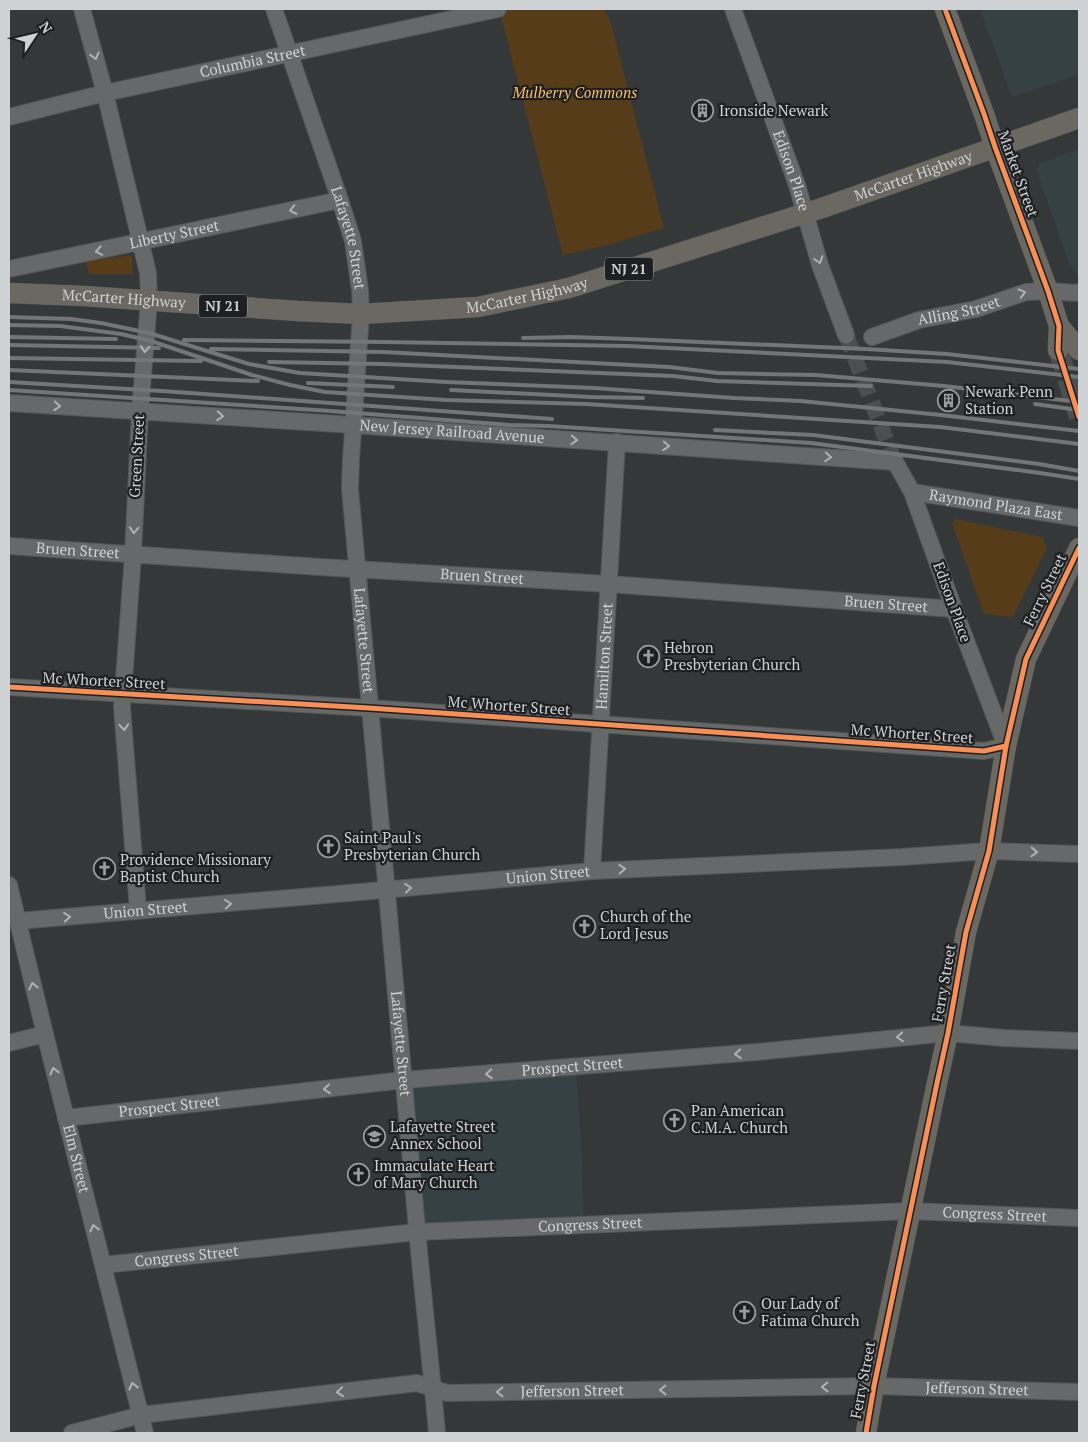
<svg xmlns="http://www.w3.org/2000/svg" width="1088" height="1442" viewBox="0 0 1088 1442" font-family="'PT Serif',serif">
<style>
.built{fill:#364146}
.green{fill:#573c19}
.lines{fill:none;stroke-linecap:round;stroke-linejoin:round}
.minor-tunnel{stroke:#4c4f50;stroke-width:16;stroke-dasharray:16 8;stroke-linecap:butt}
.major-tunnel{stroke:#4c4f50;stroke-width:20;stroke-dasharray:20 10;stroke-linecap:butt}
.minor-casing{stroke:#535657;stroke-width:18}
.major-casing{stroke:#535657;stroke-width:21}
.minor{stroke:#666869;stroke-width:16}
.major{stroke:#6b6862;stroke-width:20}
.rail{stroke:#747576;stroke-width:4}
.cycleway-casing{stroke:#1d1f21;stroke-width:8}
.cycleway{stroke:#f78f57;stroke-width:5}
.oneway{stroke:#b0b2b4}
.labels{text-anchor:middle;stroke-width:4.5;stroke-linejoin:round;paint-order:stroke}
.shield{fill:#1d1f21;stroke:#9a9c9e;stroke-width:1}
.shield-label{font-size:14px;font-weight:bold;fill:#cfd2d4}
.street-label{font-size:15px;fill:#cfd2d4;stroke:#1d1f21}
.park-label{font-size:15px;font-style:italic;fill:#fabd73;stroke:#1d1f21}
.poi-label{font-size:15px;fill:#cfd2d4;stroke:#1d1f21;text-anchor:start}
</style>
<rect width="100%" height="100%" fill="#353839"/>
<g class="built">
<path d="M980,9H1079V75L1012,97Z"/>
<path d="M1079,149V276H1078L1069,263L1037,171L1039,164Z"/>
<path d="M576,1071L581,1142L584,1225L417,1232L404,1080Z"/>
</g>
<g class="green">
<path d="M499,9H604L610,20L664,228L611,244L563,255Z"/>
<path d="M132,255L133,274H89L86,261Z"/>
<path d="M955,519L1043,537L1047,548L1013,617L984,614L952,523Z"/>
</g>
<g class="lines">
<path class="minor-tunnel" d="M846,335L894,460"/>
<path class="major-tunnel" d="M1058,350L1079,417"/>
<defs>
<g id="minor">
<path d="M82,9L105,93L148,273L149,301L140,411L133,555L122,707L138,910"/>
<path id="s1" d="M274,9L340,200L353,241L360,290L361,314L351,459L350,489C372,736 396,982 417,1229C423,1297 431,1365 437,1433"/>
<path id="s2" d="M733,9L797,185L820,265L846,335"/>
<path id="s3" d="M9,117L105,93L498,9"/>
<path id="s4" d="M9,269L340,200"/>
<path id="s5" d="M872,337L919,320L976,309L1026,292L1048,291L1076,293L1079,292"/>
<path id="s6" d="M9,403L354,425L895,462"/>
<path id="s7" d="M912,492L1079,518"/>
<path id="s8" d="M9,546L320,567L608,584L954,609"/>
<path d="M9,687L369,708L984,751L1006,746L954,609L912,492L894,460"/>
<path id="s9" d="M592,871L617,442"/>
<path id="s10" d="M9,885L45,1034L145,1433"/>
<path id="s11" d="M18,921L372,891L592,871L902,857L989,851L1079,854"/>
<path d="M9,1043L45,1034"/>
<path id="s12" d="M66,1118L404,1080L757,1052L948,1033L1004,1038L1079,1041"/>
<path id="s13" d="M103,1265L417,1232L911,1211L1079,1218"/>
<path id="s14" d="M72,1433L141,1415L417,1383L447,1393L874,1386L1079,1392"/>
</g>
<g id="major">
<path d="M945,9L984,114L995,147L1048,291L1059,326L1058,350"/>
<path id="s15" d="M9,293L84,296L298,311L361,314L478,307L569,288L822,208L1079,118"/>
<path d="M1059,326L1079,350"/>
<path d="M866,1433L874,1386L937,1083L948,1033L966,932L989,851L1006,746L1026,659L1079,548"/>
</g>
</defs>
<use href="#minor" class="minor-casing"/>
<use href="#major" class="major-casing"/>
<use href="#minor" class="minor"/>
<use href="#major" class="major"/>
<g class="rail">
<path d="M9,317L71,319L101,323L149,333L249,364L300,373L446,382L594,388L734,398L801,401L941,415L1079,431"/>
<path d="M9,325L60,326L121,334L151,341L252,375L290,385L325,392L446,400L586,404L940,427L1079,444"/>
<path d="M9,337L116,339"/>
<path d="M523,338L571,337L630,339L866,349L947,354L1079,369"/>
<path d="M184,340L384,342L627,346L947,362L1079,377"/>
<path d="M9,345L159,348"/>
<path d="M211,349L383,352L669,367L718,373L816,375L944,386L1079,402"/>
<path d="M9,358L201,361"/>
<path d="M269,362L383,364L673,376L717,381L871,386"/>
<path d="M9,370L258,381"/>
<path d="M9,382L162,391L552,419"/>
<path d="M308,383L393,387"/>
<path d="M9,390L331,411L510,425L548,426L811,443L1040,473L1079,479"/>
<path d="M451,390L591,397L643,398"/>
<path d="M1035,404L1079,410"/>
<path d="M715,430L813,435L1039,464L1079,471"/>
</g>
<defs>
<g id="cycleway">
<path d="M945,9L984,114L995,147L1048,291L1059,326L1058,350L1079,417"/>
<path d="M9,687L369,708L984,751L1006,746"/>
<path d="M866,1433L874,1386L937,1083L948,1033L966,932L989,851L1006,746L1026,659L1079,548"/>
</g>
</defs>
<use href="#cycleway" class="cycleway-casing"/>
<use href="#cycleway" class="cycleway"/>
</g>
<defs><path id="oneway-chevron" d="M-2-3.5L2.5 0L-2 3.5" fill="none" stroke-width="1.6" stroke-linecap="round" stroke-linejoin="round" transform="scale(1.25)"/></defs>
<g class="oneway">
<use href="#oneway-chevron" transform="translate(95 56) rotate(75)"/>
<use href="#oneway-chevron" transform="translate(293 210) rotate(168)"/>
<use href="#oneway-chevron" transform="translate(99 251) rotate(169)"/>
<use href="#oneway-chevron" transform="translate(819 260) rotate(72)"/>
<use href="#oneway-chevron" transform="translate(1022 293) rotate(-15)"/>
<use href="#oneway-chevron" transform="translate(145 349) rotate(95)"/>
<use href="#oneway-chevron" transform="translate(57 406) rotate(4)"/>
<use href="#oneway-chevron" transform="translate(220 416) rotate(4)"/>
<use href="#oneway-chevron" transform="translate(574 440) rotate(3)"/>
<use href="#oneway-chevron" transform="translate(666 446) rotate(4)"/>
<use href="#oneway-chevron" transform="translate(828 457) rotate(4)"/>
<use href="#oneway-chevron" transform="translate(134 530) rotate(93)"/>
<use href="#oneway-chevron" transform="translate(124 727) rotate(86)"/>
<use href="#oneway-chevron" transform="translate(1034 852) rotate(2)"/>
<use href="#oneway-chevron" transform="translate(622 869) rotate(-3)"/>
<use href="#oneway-chevron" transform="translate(408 888) rotate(-5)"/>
<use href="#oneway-chevron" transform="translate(228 904) rotate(-5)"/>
<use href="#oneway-chevron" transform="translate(67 917) rotate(-5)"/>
<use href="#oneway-chevron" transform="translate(33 986) rotate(-103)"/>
<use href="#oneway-chevron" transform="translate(900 1037) rotate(175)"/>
<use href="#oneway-chevron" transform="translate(738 1054) rotate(175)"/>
<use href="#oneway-chevron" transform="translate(54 1071) rotate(-104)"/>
<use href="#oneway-chevron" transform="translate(489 1074) rotate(175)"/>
<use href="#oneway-chevron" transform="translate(327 1089) rotate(174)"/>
<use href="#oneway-chevron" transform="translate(94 1228) rotate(-104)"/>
<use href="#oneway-chevron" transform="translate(133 1386) rotate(-104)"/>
<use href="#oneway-chevron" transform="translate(825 1387) rotate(179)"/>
<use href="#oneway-chevron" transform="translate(663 1390) rotate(179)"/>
<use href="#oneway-chevron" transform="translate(340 1392) rotate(174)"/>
<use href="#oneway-chevron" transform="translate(500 1392) rotate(179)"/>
</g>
<defs>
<symbol id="building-ring" viewBox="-11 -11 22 22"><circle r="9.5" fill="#1d1f21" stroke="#999c9e" stroke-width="1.5"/><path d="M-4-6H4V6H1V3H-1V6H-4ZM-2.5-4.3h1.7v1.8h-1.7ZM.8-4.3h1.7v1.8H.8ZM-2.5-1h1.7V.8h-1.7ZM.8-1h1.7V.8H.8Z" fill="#999c9e"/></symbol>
<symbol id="church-ring" viewBox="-11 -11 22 22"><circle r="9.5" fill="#1d1f21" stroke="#999c9e" stroke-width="1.5"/><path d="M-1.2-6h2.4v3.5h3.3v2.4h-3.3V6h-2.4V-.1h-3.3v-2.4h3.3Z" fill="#999c9e"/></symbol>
<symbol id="school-ring" viewBox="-11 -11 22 22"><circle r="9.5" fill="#1d1f21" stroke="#999c9e" stroke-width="1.5"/><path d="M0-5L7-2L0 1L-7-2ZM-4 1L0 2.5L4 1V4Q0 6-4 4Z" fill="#999c9e"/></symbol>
</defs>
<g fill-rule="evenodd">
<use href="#building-ring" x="690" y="98" width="25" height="25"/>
<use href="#building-ring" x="936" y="388" width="25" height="25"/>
<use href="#church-ring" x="636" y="644" width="25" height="25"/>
<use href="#church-ring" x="316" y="834" width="25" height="25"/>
<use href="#church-ring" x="92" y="856" width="25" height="25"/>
<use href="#church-ring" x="572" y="914" width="25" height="25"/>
<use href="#church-ring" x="662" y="1108" width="25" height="25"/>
<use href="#school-ring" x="362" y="1124" width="25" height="25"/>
<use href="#church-ring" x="346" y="1162" width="25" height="25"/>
<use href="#church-ring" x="732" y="1300" width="25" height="25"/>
</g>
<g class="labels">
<g class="shield">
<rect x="605" y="257.5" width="48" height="23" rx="4"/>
<rect x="199" y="294.5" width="48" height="23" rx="4"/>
</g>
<g class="shield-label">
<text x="629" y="274">NJ 21</text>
<text x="223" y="311">NJ 21</text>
</g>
<g class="street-label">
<text dy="5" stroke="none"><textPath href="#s3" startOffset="250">Columbia Street</textPath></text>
<text dy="5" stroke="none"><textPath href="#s2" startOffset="172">Edison Place</textPath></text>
<text transform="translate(1018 174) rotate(70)" y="5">Market Street</text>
<text dy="5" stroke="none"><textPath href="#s15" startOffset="925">McCarter Highway</textPath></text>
<text dy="5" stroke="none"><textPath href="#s4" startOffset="169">Liberty Street</textPath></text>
<text dy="5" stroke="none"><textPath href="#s1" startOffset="241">Lafayette Street</textPath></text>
<text dy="5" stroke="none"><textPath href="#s15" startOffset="520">McCarter Highway</textPath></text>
<text dy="5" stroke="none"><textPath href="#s15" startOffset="115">McCarter Highway</textPath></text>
<text dy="5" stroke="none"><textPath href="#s5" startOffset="91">Alling Street</textPath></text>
<text dy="5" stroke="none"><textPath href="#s6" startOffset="444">New Jersey Railroad Avenue</textPath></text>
<text transform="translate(137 456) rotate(-87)" y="5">Green Street</text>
<text dy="5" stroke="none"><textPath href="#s7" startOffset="85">Raymond Plaza East</textPath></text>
<text dy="5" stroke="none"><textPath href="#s8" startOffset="69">Bruen Street</textPath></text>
<text dy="5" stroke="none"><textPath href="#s8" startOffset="474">Bruen Street</textPath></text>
<text transform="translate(1045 590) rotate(-64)" y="5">Ferry Street</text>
<text transform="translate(952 602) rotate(70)" y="5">Edison Place</text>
<text dy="5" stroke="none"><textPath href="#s8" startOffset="879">Bruen Street</textPath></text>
<text dy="5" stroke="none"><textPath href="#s1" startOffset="646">Lafayette Street</textPath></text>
<text dy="5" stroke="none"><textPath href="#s9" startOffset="215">Hamilton Street</textPath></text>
<text transform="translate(104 681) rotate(3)" y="5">Mc Whorter Street</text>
<text transform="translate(509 706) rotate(4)" y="5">Mc Whorter Street</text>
<text transform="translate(912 734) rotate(4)" y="5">Mc Whorter Street</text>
<text dy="5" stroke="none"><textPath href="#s11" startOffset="532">Union Street</textPath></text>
<text dy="5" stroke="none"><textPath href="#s11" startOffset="128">Union Street</textPath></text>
<text transform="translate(944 983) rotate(-80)" y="5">Ferry Street</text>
<text dy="5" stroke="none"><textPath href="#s1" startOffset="1051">Lafayette Street</textPath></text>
<text dy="5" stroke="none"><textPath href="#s12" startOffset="509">Prospect Street</textPath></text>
<text dy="5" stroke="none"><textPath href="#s12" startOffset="104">Prospect Street</textPath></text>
<text dy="5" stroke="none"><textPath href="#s10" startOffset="282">Elm Street</textPath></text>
<text dy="5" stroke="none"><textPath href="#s13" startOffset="894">Congress Street</textPath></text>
<text dy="5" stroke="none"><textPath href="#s13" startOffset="489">Congress Street</textPath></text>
<text dy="5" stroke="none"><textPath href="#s13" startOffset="84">Congress Street</textPath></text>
<text transform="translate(863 1380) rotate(-79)" y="5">Ferry Street</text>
<text dy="5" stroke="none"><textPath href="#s14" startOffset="911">Jefferson Street</textPath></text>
<text dy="5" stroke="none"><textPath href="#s14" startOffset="506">Jefferson Street</textPath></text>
</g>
<g class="park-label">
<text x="575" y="98">Mulberry Commons</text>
</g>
<g class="poi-label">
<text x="719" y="116">Ironside Newark</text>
<text x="965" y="397">Newark Penn<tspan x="965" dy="17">Station</tspan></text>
<text x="664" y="653">Hebron<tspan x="664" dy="17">Presbyterian Church</tspan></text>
<text x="344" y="843">Saint Paul's<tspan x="344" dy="17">Presbyterian Church</tspan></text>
<text x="120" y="865">Providence Missionary<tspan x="120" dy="17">Baptist Church</tspan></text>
<text x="600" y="922">Church of the<tspan x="600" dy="17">Lord Jesus</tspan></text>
<text x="691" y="1116">Pan American<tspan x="691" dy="17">C.M.A. Church</tspan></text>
<text x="390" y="1132">Lafayette Street<tspan x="390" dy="17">Annex School</tspan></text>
<text x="374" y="1171">Immaculate Heart<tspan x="374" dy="17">of Mary Church</tspan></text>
<text x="761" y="1309">Our Lady of<tspan x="761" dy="17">Fatima Church</tspan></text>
</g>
</g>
<rect width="1088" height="1442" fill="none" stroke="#cfd2d4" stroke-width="20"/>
<g transform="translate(35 35) rotate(55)" stroke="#1d1f21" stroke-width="4" paint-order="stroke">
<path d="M0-4L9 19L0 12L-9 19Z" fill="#cfd2d4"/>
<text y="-8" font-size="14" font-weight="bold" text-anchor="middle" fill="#cfd2d4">N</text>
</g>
</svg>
